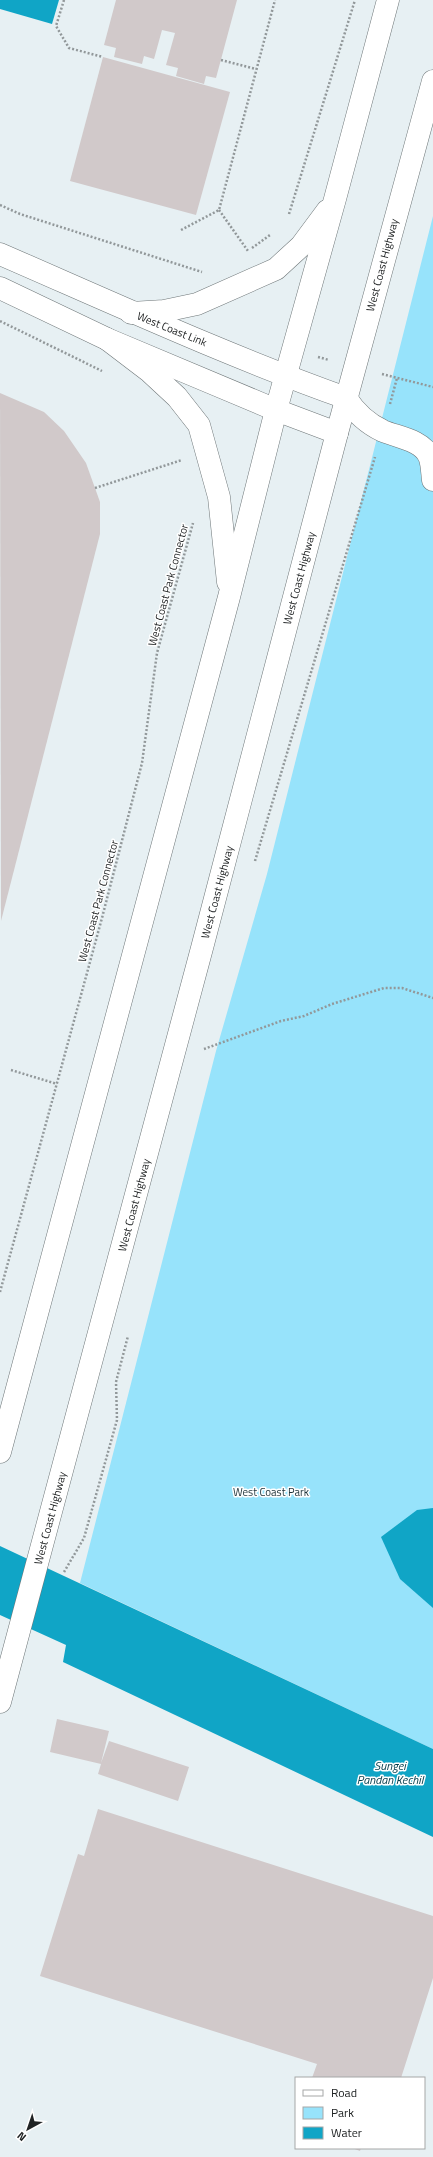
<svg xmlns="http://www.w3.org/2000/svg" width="433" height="2157" viewBox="0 0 433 2157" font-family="'Titillium Web',sans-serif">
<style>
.green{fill:#97e3fb}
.water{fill:#10a5c6}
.building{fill:#d1c9ca}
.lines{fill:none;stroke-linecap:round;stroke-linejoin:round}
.minor-casing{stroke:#6e7678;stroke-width:23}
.major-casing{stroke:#6e7678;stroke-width:23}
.highway-casing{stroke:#6e7678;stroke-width:23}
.path{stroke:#92989a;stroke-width:2.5;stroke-dasharray:2 2;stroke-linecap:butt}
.minor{stroke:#fff;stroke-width:22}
.major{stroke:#fff;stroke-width:22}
.highway{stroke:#fff;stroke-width:22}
.labels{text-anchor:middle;stroke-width:3;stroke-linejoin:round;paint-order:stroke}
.street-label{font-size:11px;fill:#202324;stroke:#fff}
.park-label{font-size:11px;fill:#1d3239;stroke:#fff}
.water-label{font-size:12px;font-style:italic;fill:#003a48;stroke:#fff}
</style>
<rect width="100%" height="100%" fill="#e7f0f3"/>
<path class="green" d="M433,216V1749L80,1583L216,1051L267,874Z"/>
<g class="water">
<path d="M0,0H59L52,24L0,9Z"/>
<path d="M433,1508V1608L400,1579L381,1537L417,1510Z"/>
<path d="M0,1546L433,1749V1837L63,1662L66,1645L0,1615Z"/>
</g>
<g class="building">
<path d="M116,0H237L216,78L206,76L204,84L176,76L178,68L166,65L175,33L162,30L154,59L144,56L142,64L114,57L116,48L104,45Z"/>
<path d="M103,57L230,92L196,215L70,181Z"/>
<path d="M0,393L44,412L64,431L86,463L100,502V534L1,921Z"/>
<path d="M57,1719L109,1731L101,1763L109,1741L189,1767L178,1801L98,1774L101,1764L50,1752Z"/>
<path d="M98,1809L433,1916V1978L401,2078H312L317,2064L40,1976L78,1854L84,1856Z"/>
<path d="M352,2148H361L360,2151Z"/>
</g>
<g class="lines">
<defs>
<path id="minor" d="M346,398C355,412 368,424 383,431C397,437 422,440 429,456C432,462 432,473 433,480"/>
<g id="major">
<path d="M0,254C115,304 228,356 346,398"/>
<path d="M0,288L107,339L276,410L337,433"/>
</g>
<g id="highway">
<path d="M131,313L164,311L197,304L276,269L301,246L327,211"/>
<path d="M107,339L149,371L177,397L199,425L219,497L228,582"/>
<path d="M0,1452L229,597L276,410L335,199L388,0"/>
<path d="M0,1702L202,948L337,433L433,81"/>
</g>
</defs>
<use href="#minor" class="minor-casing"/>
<use href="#major" class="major-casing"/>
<use href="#highway" class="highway-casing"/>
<g class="path">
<path d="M64,0L56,26L69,48L103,57"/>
<path d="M221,60L256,69"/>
<path d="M0,205L20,214L202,272"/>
<path d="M219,210L248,251"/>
<path d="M289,214L355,0"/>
<path d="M181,230L219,210L275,0"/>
<path d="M252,248L270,235"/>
<path d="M0,321L102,371"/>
<path d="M318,357L329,360"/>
<path d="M382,374L433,387"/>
<path d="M390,404L397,378"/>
<path d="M95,488L182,460"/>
<path d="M255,861L375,457"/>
<path d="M204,1049L281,1021L304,1016L332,1004L384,988H402L433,998"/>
<path d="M11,1070L57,1084"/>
<path d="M0,1292L102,918L142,763L157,653L193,523"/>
<path d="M64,1572L84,1538L117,1420L116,1382L128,1336"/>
</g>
<use href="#minor" class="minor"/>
<use href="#major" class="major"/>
<use href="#highway" class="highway"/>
</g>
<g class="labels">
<g class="street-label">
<text transform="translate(382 265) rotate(-75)" y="4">West Coast Highway</text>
<text transform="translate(172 329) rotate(22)" y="4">West Coast Link</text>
<text transform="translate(299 578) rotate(-75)" y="4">West Coast Highway</text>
<text transform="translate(168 585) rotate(-75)" y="4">West Coast Park Connector</text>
<text transform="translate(217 892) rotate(-75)" y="4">West Coast Highway</text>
<text transform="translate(98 901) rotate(-75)" y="4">West Coast Park Connector</text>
<text transform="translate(134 1205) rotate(-75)" y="4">West Coast Highway</text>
<text transform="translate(50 1518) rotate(-75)" y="4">West Coast Highway</text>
</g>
<g class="park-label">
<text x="271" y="1496">West Coast Park</text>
</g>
<g class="water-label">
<text x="390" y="1770">Sungei<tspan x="390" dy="14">Pandan Kechil</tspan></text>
</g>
</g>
<rect x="295" y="2077" width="130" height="72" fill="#ffffff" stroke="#a6a7a7"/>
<rect x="303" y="2090" width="20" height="6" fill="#ffffff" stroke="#a6a7a7"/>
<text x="331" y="2097" font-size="12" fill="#202324">Road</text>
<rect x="303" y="2107" width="20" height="12" fill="#97e3fb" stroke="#a6a7a7"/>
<text x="331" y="2117" font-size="12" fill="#202324">Park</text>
<rect x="303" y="2127" width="20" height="12" fill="#10a5c6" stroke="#a6a7a7"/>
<text x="331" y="2137" font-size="12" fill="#202324">Water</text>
<g transform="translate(28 2129) rotate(220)" stroke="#ffffff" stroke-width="3" paint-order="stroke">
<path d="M0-3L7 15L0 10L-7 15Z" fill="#202324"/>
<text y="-6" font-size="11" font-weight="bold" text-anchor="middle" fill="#202324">N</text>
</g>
</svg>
